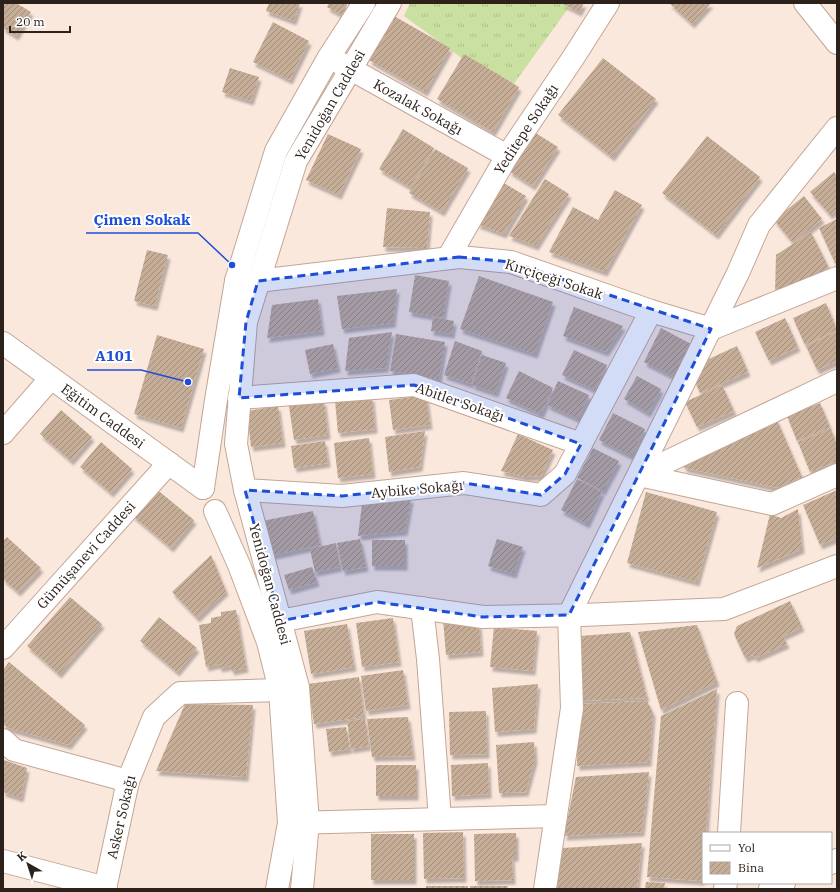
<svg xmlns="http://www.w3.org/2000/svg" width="840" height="892" viewBox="0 0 840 892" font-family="'IBM Plex Serif',serif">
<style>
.grass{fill:url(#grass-tufts)}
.building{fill:url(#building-hatch);filter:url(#shadow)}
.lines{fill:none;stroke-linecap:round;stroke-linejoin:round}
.minor-casing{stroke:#c3a695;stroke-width:24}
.minor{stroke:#fff;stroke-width:22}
.marked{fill:#1d4ed8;fill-opacity:0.2;stroke:#1d4ed8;stroke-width:3;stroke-dasharray:8 5;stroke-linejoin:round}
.labels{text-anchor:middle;stroke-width:4;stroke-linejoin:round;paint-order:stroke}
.street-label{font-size:14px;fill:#2d211b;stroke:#fff}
.leader{fill:none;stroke:#1d4ed8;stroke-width:1.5}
.callout-dot{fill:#1d4ed8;stroke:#fff;stroke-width:1.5}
.callout-label{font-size:15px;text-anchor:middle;font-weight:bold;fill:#1d4ed8;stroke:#fff;stroke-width:4;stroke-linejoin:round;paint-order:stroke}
</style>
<defs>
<pattern id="grass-tufts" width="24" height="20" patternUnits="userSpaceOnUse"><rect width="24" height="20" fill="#c9e0a1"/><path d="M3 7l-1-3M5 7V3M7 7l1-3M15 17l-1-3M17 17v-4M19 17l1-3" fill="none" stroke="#adc08a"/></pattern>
<pattern id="building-hatch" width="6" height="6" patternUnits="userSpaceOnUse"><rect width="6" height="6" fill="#c6ad97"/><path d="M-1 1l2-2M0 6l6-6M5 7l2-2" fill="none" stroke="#a18c7a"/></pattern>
<filter id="shadow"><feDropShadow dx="2.5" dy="4.5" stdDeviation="1" flood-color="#0004"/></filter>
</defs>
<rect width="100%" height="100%" fill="#fbe8dd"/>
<path class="grass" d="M410,3H572L508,92L404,16Z"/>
<g class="building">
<path d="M3,3H16L31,12L16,36L3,28Z"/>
<path d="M269,3H300L294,21L266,11Z"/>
<path d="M329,3H348L342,15L327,7Z"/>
<path d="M561,3H584L579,12Z"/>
<path d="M669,3H711L692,24Z"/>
<path d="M394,16L450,48L425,92L369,60Z"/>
<path d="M273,22L309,41L290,80L253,62Z"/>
<path d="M464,54L519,87L493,132L437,99Z"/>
<path d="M603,58L656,99L612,157L558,115Z"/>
<path d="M230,68L259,77L251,101L222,92Z"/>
<path d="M403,129L434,148L410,187L379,169Z"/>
<path d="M534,132L558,147L533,186L509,171Z"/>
<path d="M328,134L361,149L339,195L306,180Z"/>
<path d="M707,136L760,177L716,235L662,193Z"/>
<path d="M435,149L468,168L442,212L409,193Z"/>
<path d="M834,172L837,176V209L830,215L810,192Z"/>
<path d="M545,179L569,194L536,246L509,236Z"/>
<path d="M502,182L526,196L504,234L477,224Z"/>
<path d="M615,190L642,205L605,272L549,252L573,207L598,220Z"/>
<path d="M804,196L822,219L793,243L774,220Z"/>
<path d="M387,208L430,212L427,248L383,247Z"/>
<path d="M837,219V263H835L819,228Z"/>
<path d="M811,232L829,268L775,294L776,255Z"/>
<path d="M147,250L168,255L155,306L134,301Z"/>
<path d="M415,275L449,281L443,318L409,312Z"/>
<path d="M479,276L553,302L535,354L460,329Z"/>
<path d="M397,289L393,323L342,329L337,296Z"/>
<path d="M318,299L322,331L267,338L272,305Z"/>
<path d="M826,303L837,330L805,345L793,318Z"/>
<path d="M574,307L623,326L606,352L563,336Z"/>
<path d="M433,317L454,321L452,334L431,331Z"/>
<path d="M785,318L798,347L769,361L755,332Z"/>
<path d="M661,328L691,344L674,377L644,362Z"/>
<path d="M837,331V361L817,370L806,346Z"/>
<path d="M392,332L386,368L345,371L349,338Z"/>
<path d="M396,334L445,342L439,379L390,371Z"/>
<path d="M157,335L204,349L181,428L134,414Z"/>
<path d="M455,341L482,351L471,384L444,375Z"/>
<path d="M333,344L338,368L310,374L305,350Z"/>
<path d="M737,346L748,372L700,393L692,375L703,370L700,363Z"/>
<path d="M574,350L607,365L595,390L562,375Z"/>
<path d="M482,355L506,363L496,393L472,385Z"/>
<path d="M519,371L553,388L541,414L506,398Z"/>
<path d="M637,376L661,389L648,413L624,399Z"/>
<path d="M558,381L589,395L578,419L547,405Z"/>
<path d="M722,385L734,411L697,427L685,402Z"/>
<path d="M426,395L430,425L393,430L389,400Z"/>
<path d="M372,397L375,429L338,433L335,401Z"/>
<path d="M324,401L328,435L294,440L289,406Z"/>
<path d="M820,403L830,427L797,441L787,416Z"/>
<path d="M278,406L283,443L251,447L247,411Z"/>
<path d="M61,410L92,437L71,461L40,434Z"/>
<path d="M613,413L645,429L631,456L599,440Z"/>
<path d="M776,418L802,477L777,488L685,468L681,461Z"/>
<path d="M831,429L837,445V461L810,472L798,442Z"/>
<path d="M425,431L420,467L389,472L385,437Z"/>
<path d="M518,434L553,450L541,476L525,477L501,471Z"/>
<path d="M369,438L373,474L338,478L334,443Z"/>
<path d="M325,441L328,463L294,468L291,446Z"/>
<path d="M101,442L132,469L111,493L80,467Z"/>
<path d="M593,448L619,461L603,491L577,478Z"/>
<path d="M577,479L602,492L587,524L561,510Z"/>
<path d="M155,488L194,520L171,548L132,515Z"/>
<path d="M837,490V538L820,545L803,505Z"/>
<path d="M646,492L717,512L697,582L627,563Z"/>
<path d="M411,498L405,531L358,536L362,504Z"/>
<path d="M798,509L802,549L757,568L770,514L781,518Z"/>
<path d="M313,511L320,545L269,556L262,521Z"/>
<path d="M7,537L41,568L18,592L3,579V541Z"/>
<path d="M360,539L366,567L343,571L337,543Z"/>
<path d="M497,539L523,547L514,574L488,566Z"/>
<rect x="372" y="540" width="33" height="26"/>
<path d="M336,543L340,567L315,572L310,549Z"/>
<path d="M211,555L226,591L197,618L172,592Z"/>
<path d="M312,567L317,582L289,590L284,575Z"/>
<path d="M70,597L102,624L59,674L27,646Z"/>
<path d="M790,601L802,627L783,636L787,644L755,658L753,655L745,658L734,634L737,626Z"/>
<path d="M236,610L246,668L232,671L230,666L219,668V664L206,667L199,625L211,623V618L221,616V612Z"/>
<path d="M159,617L197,648L177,672L140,641Z"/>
<path d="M393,618L399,662L362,667L356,623Z"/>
<path d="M443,619L479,624L481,652L446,655Z"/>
<path d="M347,624L354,667L311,674L304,631Z"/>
<path d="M697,625L717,682L661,710L638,632Z"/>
<path d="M494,627L537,631L533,671L490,667Z"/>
<path d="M630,632L647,698L578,701L580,636Z"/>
<path d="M9,662L85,725L69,745L8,728L3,724V670Z"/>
<path d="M403,670L408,705L366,711L361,676Z"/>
<path d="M359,677L364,717L314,724L308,684Z"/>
<path d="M538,684L534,729L495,732L492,688Z"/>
<path d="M717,689L706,833H703L702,881L647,877L661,716Z"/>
<path d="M647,701L653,713L649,762L577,766L578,704Z"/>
<path d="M185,704L253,705L246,777L156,771Z"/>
<path d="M486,711L487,754L450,755L449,712Z"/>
<path d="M408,717L413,756L372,757L367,719Z"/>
<path d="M365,719L369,746L351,749L347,721Z"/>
<path d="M346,727L350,749L329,752L326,729Z"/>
<path d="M534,742L535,759L526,792L499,793L496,745Z"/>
<path d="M4,760L27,768L21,798L3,792Z"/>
<path d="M488,763L489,794L452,796L451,765Z"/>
<rect x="376" y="765" width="40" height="31"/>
<path d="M649,772L642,832L564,836L576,777Z"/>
<path d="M463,832L464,878L424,879L423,833Z"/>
<path d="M516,833V857H512L513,880L475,881L474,834Z"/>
<rect x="371" y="834" width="43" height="46"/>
<path d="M642,843L637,889H556L563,848Z"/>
<path d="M646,882L665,883L664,889H645Z"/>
<rect x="426" y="886" width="42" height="3"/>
<path d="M470,886H508L507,889H470Z"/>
</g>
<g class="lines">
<defs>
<g id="minor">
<path d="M805,3L837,43"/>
<path d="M338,62L507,156"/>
<path d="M448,258L507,156L573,58L608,3"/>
<path d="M236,281H258L459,257L511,262L651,311L711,329L837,278"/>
<path d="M3,343L203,488"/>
<path d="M837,381L639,475L772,504L837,475"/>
<path d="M239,398L414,385L581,444"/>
<path d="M3,433L51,378"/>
<path d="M203,488L216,400L236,281L276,151L329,57L364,3"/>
<path d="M245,490L342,496L464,483L541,495L565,474L651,311"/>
<path d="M215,511L239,565L268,642L280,690L289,823L277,889"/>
<path d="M422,608L428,659L440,819"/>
<path d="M280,621L377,602L483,617L582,615L724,609L837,566"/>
<path d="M3,648L169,463"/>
<path d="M3,740L14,750L128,781"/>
<path d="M292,823L556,816"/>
<path d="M729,833L737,703"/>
<path d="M3,861L106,888"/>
<path d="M831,863L837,860"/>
<path d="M105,889L128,781L154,717L180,693L280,690"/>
<path d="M302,889L308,822L298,687L245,490L236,444L246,322L296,161L390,3"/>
<path d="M545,889L572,708L569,615L738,273L759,225L837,128"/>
<path d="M725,889L726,883"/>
<path d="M770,889L784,883"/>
</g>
</defs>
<use href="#minor" class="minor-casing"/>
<use href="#minor" class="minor"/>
</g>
<path class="marked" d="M459,257L511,262L711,329L569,615L483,617L377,602L280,621L245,490L342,496L464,483L541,495L565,474L581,444L414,385L239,398L246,322L258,281Z"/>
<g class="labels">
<g class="street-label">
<text transform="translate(330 105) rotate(-60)" y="5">Yenidoğan Caddesi</text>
<text transform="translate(418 107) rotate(29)" y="5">Kozalak Sokağı</text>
<text transform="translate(526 129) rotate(-57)" y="5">Yeditepe Sokağı</text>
<text transform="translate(554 279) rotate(18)" y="5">Kırçiçeği Sokak</text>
<text transform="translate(460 402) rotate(19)" y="5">Abitler Sokağı</text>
<text transform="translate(103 416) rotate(36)" y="5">Eğitim Caddesi</text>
<text transform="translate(417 489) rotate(-5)" y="5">Aybike Sokağı</text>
<text transform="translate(86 555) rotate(-48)" y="5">Gümüşanevi Caddesi</text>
<text transform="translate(270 584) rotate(75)" y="5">Yenidoğan Caddesi</text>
<text transform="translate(121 817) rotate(-77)" y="5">Asker Sokağı</text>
</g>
</g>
<path class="leader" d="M232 265L198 233H86M188 382L141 370H87"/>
<g class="callout-dot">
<circle cx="232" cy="265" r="4"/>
<circle cx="188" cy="382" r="4"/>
</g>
<g class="callout-label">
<text x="142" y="225">Çimen Sokak</text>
<text x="114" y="361">A101</text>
</g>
<rect width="840" height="892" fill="none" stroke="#2d211b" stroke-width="8"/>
<rect x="702" y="832" width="130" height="52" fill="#ffffff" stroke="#aba6a4"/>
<rect x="710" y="845" width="20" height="6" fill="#ffffff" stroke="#aba6a4"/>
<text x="738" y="852" font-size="12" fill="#2d211b">Yol</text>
<rect x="710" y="862" width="20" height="12" fill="url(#building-hatch)" stroke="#aba6a4"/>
<text x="738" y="872" font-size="12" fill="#2d211b">Bina</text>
<g transform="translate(28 864) rotate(321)" stroke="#ffffff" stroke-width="3" paint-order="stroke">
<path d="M0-3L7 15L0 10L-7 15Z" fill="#2d211b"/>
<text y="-6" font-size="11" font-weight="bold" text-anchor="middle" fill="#2d211b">K</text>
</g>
<path d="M10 26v6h60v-6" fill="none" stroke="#2d211b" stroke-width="2"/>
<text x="16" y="26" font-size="12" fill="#2d211b" stroke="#ffffff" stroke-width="3" paint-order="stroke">20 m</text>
</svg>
